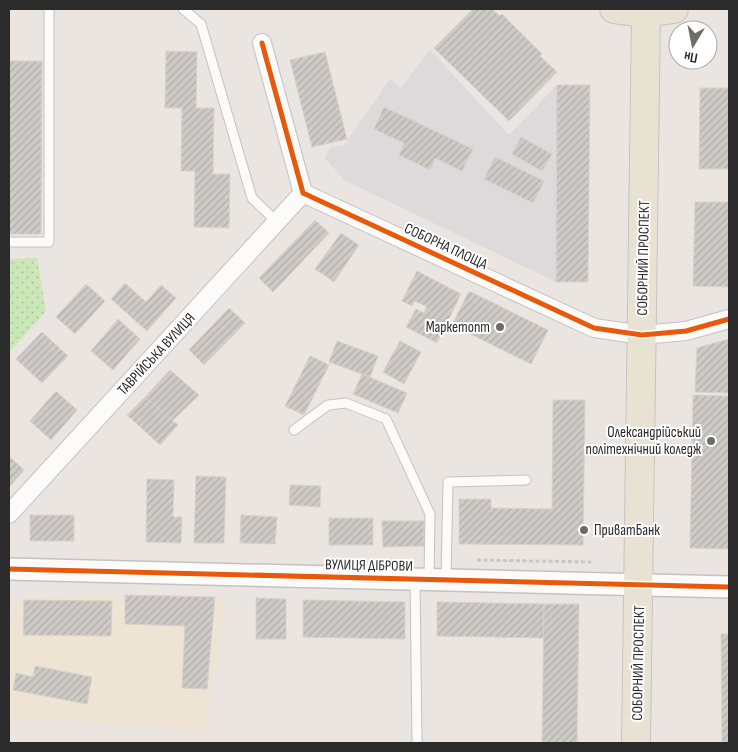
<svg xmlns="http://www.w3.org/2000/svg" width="738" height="752" viewBox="0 0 738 752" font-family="'Sofia Sans Condensed',sans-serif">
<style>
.industrial{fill:#dddadc}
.education{fill:#eee4d4}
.grass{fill:url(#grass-dots)}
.building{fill:url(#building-hatch);stroke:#d5d1cc}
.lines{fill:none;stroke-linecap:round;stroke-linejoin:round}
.service-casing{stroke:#c3c2c2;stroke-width:11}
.minor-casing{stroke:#c3c2c2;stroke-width:20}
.tertiary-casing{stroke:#c3c2c2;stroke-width:24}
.primary-casing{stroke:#c5c3c1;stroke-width:30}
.path{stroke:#c8c7c7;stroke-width:3;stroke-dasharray:4 2.5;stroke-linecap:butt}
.service{stroke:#fcfbfa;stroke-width:9}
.minor{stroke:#fcfbfa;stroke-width:18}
.tertiary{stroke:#fcfbfa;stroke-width:21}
.primary{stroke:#e8e2d2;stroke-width:28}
.cycleway-casing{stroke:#fff;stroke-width:8}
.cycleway{stroke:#e8590c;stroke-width:5}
.poi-dot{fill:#6e6c6a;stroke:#fff;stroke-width:2}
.labels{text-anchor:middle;stroke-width:4;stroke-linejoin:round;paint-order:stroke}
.street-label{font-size:15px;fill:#2b2b2b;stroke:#fff}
.poi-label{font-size:15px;fill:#2b2b2b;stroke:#fff;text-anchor:end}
</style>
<defs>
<pattern id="grass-dots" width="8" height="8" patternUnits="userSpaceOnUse" patternTransform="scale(1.25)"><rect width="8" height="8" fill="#cce7b7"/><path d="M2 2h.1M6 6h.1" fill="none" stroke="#afc69e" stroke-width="1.8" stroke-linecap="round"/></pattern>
<pattern id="building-hatch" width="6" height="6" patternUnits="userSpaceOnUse" patternTransform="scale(1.25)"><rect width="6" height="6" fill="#cecbc7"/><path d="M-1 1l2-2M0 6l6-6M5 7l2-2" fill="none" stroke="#b1aeab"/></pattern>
</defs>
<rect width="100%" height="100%" fill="#eae5e0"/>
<path class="industrial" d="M430,50L509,135L557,85L556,282L344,180L325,158L330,148L344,145L390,79L401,88Z"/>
<path class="education" d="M125,595L224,598L206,732L9,716V633L15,606L21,597Z"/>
<path class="grass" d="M37,258L46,311L9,353V259Z"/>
<g class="building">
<path d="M473,9H492L500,16L502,14L542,54L540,56L557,72L509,121L434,48Z"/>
<path d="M166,51L197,52L196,108H214L213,174H230L229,228L194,227L195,171H181L182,108H165Z"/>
<path d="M325,52L347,139L312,147L290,60Z"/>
<path d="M9,61H42L41,234H9Z"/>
<path d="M557,85H590L588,282H556Z"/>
<path d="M700,88H729V169H699Z"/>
<path d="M384,107L473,149L462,171L435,158L430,170L399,155L404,143L374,129Z"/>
<path d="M521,137L552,154L542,171L512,154Z"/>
<path d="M495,157L544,181L533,203L484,179Z"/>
<path d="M695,202H729V287L693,286Z"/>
<path d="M315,220L329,233L273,292L259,278Z"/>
<path d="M341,233L359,245L334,282L315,269Z"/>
<path d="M417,271L461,294L437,343L406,327L416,309L424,313L427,307L415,301L412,306L402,301Z"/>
<path d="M125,283L146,302L161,285L176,298L147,331L111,299Z"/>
<path d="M86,284L105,301L75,334L56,317Z"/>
<path d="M469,291L548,330L531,364L452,325Z"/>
<path d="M229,308L245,323L204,365L189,350Z"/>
<path d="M118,319L140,339L113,370L91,351Z"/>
<path d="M42,332L68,356L42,383L16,359Z"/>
<path d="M729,339V393L695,392L697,348Z"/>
<path d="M337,341L378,356L370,377L329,362Z"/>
<path d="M400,341L421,352L404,384L383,372Z"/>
<path d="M310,356L329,365L304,415L285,406Z"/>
<path d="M170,370L199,395L172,421L145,397Z"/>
<path d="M362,374L407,393L398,413L353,394Z"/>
<path d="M56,391L77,410L51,440L30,421Z"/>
<path d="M693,395L729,396V549L690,548Z"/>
<path d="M145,397L178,425L160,445L127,415Z"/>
<path d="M553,400H585L583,545L459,544V499H491V508L552,509Z"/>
<path d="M9,456L24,470L9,487Z"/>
<path d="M196,476L226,477L224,543H194Z"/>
<path d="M147,479L174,480L173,517H182L181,543L146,542Z"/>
<path d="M290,485L321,486L320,507L289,505Z"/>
<rect x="30" y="515" width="44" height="26"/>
<path d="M241,515L277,517L275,544L240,543Z"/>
<rect x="329" y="518" width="44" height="27"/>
<path d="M382,521H424V546L383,547Z"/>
<path d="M125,595L215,597L207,689L182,688L185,626L125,624Z"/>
<path d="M256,598L286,599V639H256Z"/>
<path d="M24,600L112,601L111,636L23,635Z"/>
<path d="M303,600L405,602V639L303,637Z"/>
<path d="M437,602L544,604V638L437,636Z"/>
<path d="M544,604H579L577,743H542Z"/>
<path d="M721,634H729V743H722Z"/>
<path d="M35,666L92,677L87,704L13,690L16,673L33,677Z"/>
</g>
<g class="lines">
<defs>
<g id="service">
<path d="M183,9L201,24L252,198L277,222"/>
<path d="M9,242H49V9"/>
<path d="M294,430L328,405L346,403L386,419L430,514L429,579"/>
<path d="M415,579L417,743"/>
<path d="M446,579L448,482L526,480"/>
</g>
<g id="minor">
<path d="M262,43L303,193L594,328L642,335L686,331L729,319"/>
<path d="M9,514L303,193"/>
</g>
<path id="tertiary" d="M9,569L729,587"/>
<g id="primary">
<path d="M614,9L646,13L674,9"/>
<path d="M636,743L646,13"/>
</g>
</defs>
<use href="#service" class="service-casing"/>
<use href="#minor" class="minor-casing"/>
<use href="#tertiary" class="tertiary-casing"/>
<use href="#primary" class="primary-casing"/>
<g class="path">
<path d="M9,296H11"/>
<path d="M477,560L592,562"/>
</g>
<use href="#service" class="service"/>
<use href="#minor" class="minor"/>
<use href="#tertiary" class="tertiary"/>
<use href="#primary" class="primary"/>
<defs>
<g id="cycleway">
<path d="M262,43L303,193L594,328L642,335L686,331L729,319"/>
<path d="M9,569L729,587"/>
</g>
</defs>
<use href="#cycleway" class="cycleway-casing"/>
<use href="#cycleway" class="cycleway"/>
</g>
<g class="poi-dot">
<circle cx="500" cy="327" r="5"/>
<circle cx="711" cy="441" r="5"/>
<circle cx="584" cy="530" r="5"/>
</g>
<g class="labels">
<g class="street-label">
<text transform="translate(446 246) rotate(25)" y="5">СОБОРНА ПЛОЩА</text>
<text transform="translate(643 258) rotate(-89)" y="5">СОБОРНИЙ ПРОСПЕКТ</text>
<text transform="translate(156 354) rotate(-47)" y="5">ТАВРІЙСЬКА ВУЛИЦЯ</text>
<text transform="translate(369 565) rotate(1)" y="5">ВУЛИЦЯ ДІБРОВИ</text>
<text transform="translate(638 663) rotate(-89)" y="5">СОБОРНИЙ ПРОСПЕКТ</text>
</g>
<g class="poi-label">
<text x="490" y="332">Маркетопт</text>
<text x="701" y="437">Олександрійський<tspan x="701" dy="17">політехнічний коледж</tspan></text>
<text x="594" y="535" text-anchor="start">ПриватБанк</text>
</g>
</g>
<rect width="738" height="752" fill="none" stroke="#2b2b2b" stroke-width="20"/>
<g transform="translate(693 45) rotate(190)"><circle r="24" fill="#ffffff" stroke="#aaaaaa"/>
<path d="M0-4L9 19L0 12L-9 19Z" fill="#6e6c6a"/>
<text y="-8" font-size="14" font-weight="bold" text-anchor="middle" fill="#2b2b2b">Пн</text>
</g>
</svg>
